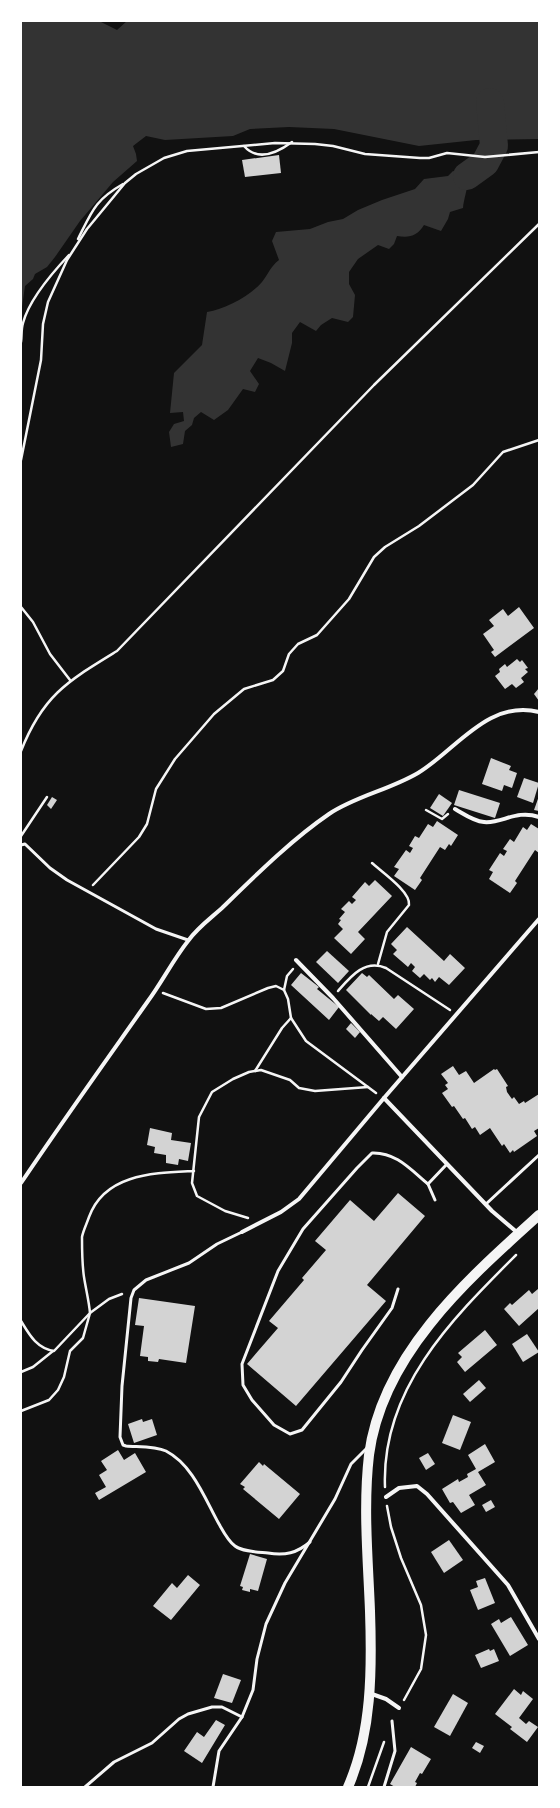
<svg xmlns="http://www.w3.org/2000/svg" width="560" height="1808" viewBox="0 0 560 1808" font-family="'Archivo Narrow',sans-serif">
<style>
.water{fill:#333}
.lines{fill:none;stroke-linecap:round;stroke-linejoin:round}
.river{stroke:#333;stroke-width:28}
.building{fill:#d3d3d3}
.path{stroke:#f5f5f5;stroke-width:2.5}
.service{stroke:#f5f5f5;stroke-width:3}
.minor{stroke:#f5f5f5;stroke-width:4}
.primary{stroke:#f5f5f5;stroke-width:10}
</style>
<rect width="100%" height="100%" fill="#111"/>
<g class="water">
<path d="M21,21H99L117,30L127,21H539V139L476,140L419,146L334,129L289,127L250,129L233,136L165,140L146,136L133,146L136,154L137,161L113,182L80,221L55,257L47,267L35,274L33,279L25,286L21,314Z"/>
<path d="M453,171L467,176C469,187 464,197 463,208L450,212L448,219L441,231L424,225C417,236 410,238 397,236L394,244L389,249L378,245L358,259L349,272V284L355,295L353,317L348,322L332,318L321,325L316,331L300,322L292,333V343L285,371L271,363L258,358L250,371L259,384L255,392L243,389L228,410L214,420L201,412L194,418L192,425L185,431L183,444L171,447L169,432L174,424L184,421L183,412L170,413L174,373L202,345L207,312C226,309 250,296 262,282C269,273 270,267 279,260L272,241L276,232L310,229L328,222L343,219L358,210L382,200L415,189L424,179L448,176Z"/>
</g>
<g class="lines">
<path class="river" d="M467,176L485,163L494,146L490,102"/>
</g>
<g class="building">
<path d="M279,155L281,173L245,177L242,160Z"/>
<path d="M519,607L534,628L495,657L491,652L494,650L483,634L494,626L489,620L503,609L508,616Z"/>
<path d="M517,659L520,662L522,660L528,668L525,669L528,672L521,678L524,682L516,688L512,684L505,689L495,676L500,672L499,669L505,664L507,667Z"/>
<path d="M539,688V701L534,694Z"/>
<path d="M491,758L511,766L509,770L517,773L512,788L504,785L502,791L482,784Z"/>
<path d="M524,778L539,783L533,803L517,797Z"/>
<path d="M459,790L500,803L495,818L454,805Z"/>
<path d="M439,794L452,803L443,816L430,808Z"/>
<path d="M539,796V811L534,810Z"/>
<path d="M52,797L57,800L51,809L47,805Z"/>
<path d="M437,821L458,835L451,846L449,844L445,850L440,847L420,878L422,880L415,890L394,876L399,869L394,867L406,850L410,853L413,848L409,846L415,836L419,838L428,824L433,827Z"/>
<path d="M531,824L539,829V853L535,850L515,881L517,883L510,893L489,879L493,872L489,870L500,853L504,856L507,851L503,849L510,839L514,842L523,827L527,830Z"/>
<path d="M375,880L392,896L358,932L365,939L351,954L334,938L343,929L338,924L341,920L339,919L345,912L341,909L349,901L352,904L356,900L352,897L365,882L369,886Z"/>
<path d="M407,927L444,961L450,954L465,968L449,985L439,977L435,982L432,978L430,980L424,974L420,978L412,971L415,967L411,963L408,967L393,954L397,950L391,944Z"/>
<path d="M327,951L349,971L338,983L316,962Z"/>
<path d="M301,973L319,987L317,989L339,1007L329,1020L291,985Z"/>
<path d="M362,973L367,977L369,975L394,999L398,995L414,1009L396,1029L383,1017L379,1021L371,1014V1015L346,990Z"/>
<path d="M351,1023L360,1032L355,1038L346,1029Z"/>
<path d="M453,1066L459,1075L466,1071L474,1083L494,1069L495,1070L497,1069L508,1086L506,1087L507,1092L512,1099L514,1097L519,1104L524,1101L525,1103L539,1094V1128L534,1131L537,1136L514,1152L513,1150L510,1153L504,1144L502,1146L490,1128L480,1135L475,1127L472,1129L465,1118L463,1119L454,1106L452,1107L442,1093L448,1089L445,1085L448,1083L441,1074Z"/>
<path d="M150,1128L172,1133L171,1140L191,1143L188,1161L179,1159L178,1165L166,1163V1155L154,1153L155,1147L147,1145Z"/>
<path d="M398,1193L425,1216L367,1285L386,1301L296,1406L247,1364L278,1328L269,1321L304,1280L302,1278L326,1250L315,1241L350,1200L374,1221Z"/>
<path d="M538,1289L539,1308L519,1326L504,1309L510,1303L512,1305L529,1290L532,1294Z"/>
<path d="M139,1298L195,1306L186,1363L159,1359L158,1362L148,1361V1357L140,1356L144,1326L135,1325Z"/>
<path d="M485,1330L497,1345L465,1372L457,1362L462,1357L458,1353Z"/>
<path d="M527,1334L539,1352L523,1362L512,1344Z"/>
<path d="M479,1380L486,1388L470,1402L463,1394Z"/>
<path d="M453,1415L471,1422L460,1450L442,1443Z"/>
<path d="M142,1419L143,1422L152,1419L157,1435L134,1443L128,1424Z"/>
<path d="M485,1444L495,1462L478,1472L486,1485L469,1495L475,1505L461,1513L453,1502L450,1503L442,1489L458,1479L459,1482L468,1477L467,1474L476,1469L468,1455Z"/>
<path d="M118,1450L124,1460L135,1453L146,1472L99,1500L95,1493L106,1487L99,1475L107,1470L101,1461Z"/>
<path d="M428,1453L435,1464L426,1470L419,1458Z"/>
<path d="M259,1462L263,1466L264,1464L300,1494L279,1519L243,1489L245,1487L240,1484Z"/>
<path d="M491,1500L495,1507L486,1512L482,1505Z"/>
<path d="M449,1540L463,1560L444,1573L431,1552Z"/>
<path d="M250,1554L267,1559L258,1591L250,1589V1592L242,1590L243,1587L240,1586Z"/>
<path d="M188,1575L200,1585L171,1620L153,1606L172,1583L177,1588Z"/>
<path d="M485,1578L495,1603L478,1610L470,1590L478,1587L476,1581Z"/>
<path d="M511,1617L528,1645L510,1656L491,1624L499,1619L501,1623Z"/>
<path d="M489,1649L490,1651L494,1649L499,1661L481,1668L475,1655Z"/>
<path d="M223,1674L241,1680L232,1703L214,1698Z"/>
<path d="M514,1689L521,1695L523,1691L533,1699L519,1718L526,1724L529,1721L538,1727L527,1742L510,1729L512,1727L495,1714Z"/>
<path d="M453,1694L468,1703L450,1736L434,1727Z"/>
<path d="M216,1720L225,1725L202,1763L184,1751L197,1732L204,1737Z"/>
<path d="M476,1742L484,1746L480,1753L472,1748Z"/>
<path d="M411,1747L431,1759L422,1774L420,1773L415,1782L417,1783L415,1787H395L390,1784Z"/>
</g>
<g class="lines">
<g class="path">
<path d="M244,146C258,162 277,153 292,142"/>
<path d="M78,239C92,211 95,200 123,184"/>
<path d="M21,342C22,336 21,329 23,323C29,300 53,272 69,255"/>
<path d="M21,460L41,360L43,324L48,302L67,260L87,229L125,183L136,174L164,158L187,151L275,143L315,144L333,146L365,154L420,158H429L447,153L485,157L539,152"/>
<path d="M21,607L33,622L50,654L70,680"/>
<path d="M21,751C43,695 68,681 117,651L374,385L539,224"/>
<path d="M426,810L442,819L448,814"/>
<path d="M21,836L47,797"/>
<path d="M372,863C382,872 411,892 409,905L387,932L378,964"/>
<path d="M93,885L139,837L147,824L156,789L175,759L214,714L244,689L273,680L283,671L289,654L298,644L317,635L349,599L374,557L385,547L419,526L473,485L503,452L539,440"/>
<path d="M284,990L287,976L293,969"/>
<path d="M338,991C351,976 365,959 386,968L450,1010"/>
<path d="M163,993L206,1009L221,1008L268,988L276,986L284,990L288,999L291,1018L306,1041L376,1093"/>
<path d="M255,1071L282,1028L291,1018"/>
<path d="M248,1218L225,1211L197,1196L192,1183L199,1117L212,1092L233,1079L249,1072L261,1070L290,1080L299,1088L315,1091L368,1087"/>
<path d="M21,1321C29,1334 36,1348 54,1351L90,1313C89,1301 86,1290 84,1277C82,1264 82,1250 82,1237C83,1231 87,1223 89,1217C105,1173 155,1173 194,1171"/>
<path d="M21,1372L33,1367L53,1351"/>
<path d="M21,1411L49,1400L58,1390L64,1377L70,1351L83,1338L90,1313L109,1299L122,1294"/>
<path d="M385,1487C381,1389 452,1319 516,1255"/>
<path d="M387,1506L391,1527L401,1558L421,1605L426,1635L421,1669L404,1700"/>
<path d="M368,1787L384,1742"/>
</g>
<g class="service">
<path d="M21,845L25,844L50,868L67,880L156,929L188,940"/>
<path d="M435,1200L428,1184L447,1164"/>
<path d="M486,1204L539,1155"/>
<path d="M242,1232L217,1244L189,1263L146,1280L134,1290L131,1298L122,1386L120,1437L123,1445L126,1446C138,1447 155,1446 166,1451C193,1465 205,1499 219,1524C223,1531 228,1541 235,1546C243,1552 258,1552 268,1553C285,1556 297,1553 310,1542"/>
<path d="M398,1289L392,1308L362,1350L341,1382L302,1430L290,1434L274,1425L252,1400L243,1385L242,1364L278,1271L303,1229L357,1168L372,1153C396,1152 411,1170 428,1184"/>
<path d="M85,1787L114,1762L152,1743L179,1719L188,1714L212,1707H222L242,1717"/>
<path d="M213,1787L219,1751L242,1717L253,1690L257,1659L266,1624L285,1583L335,1499L351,1464L368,1447"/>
<path d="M384,1787L395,1751L392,1721"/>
</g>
<g class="minor">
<path d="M455,809C464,814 473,821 484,822C502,824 516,809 539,817"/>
<path d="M296,960L333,998L402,1077"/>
<path d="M384,1098L492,1211L519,1234"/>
<path d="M21,1183C62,1122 105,1062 148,1001C162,982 173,960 188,941C197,928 211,918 222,908C255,876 291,840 329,814C356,796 389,790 418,773C456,750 488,699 539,712"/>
<path d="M242,1232L281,1212L299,1199L384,1098L539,919"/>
<path d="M386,1497L399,1488L417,1486L427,1494L508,1585L539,1639"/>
<path d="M369,1693L386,1699L399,1708"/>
</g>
<path class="primary" d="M348,1787C372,1733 372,1669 370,1611C368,1559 363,1507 369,1455C382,1354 468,1279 539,1215"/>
</g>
<rect width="560" height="1808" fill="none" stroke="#ffffff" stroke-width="44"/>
</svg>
